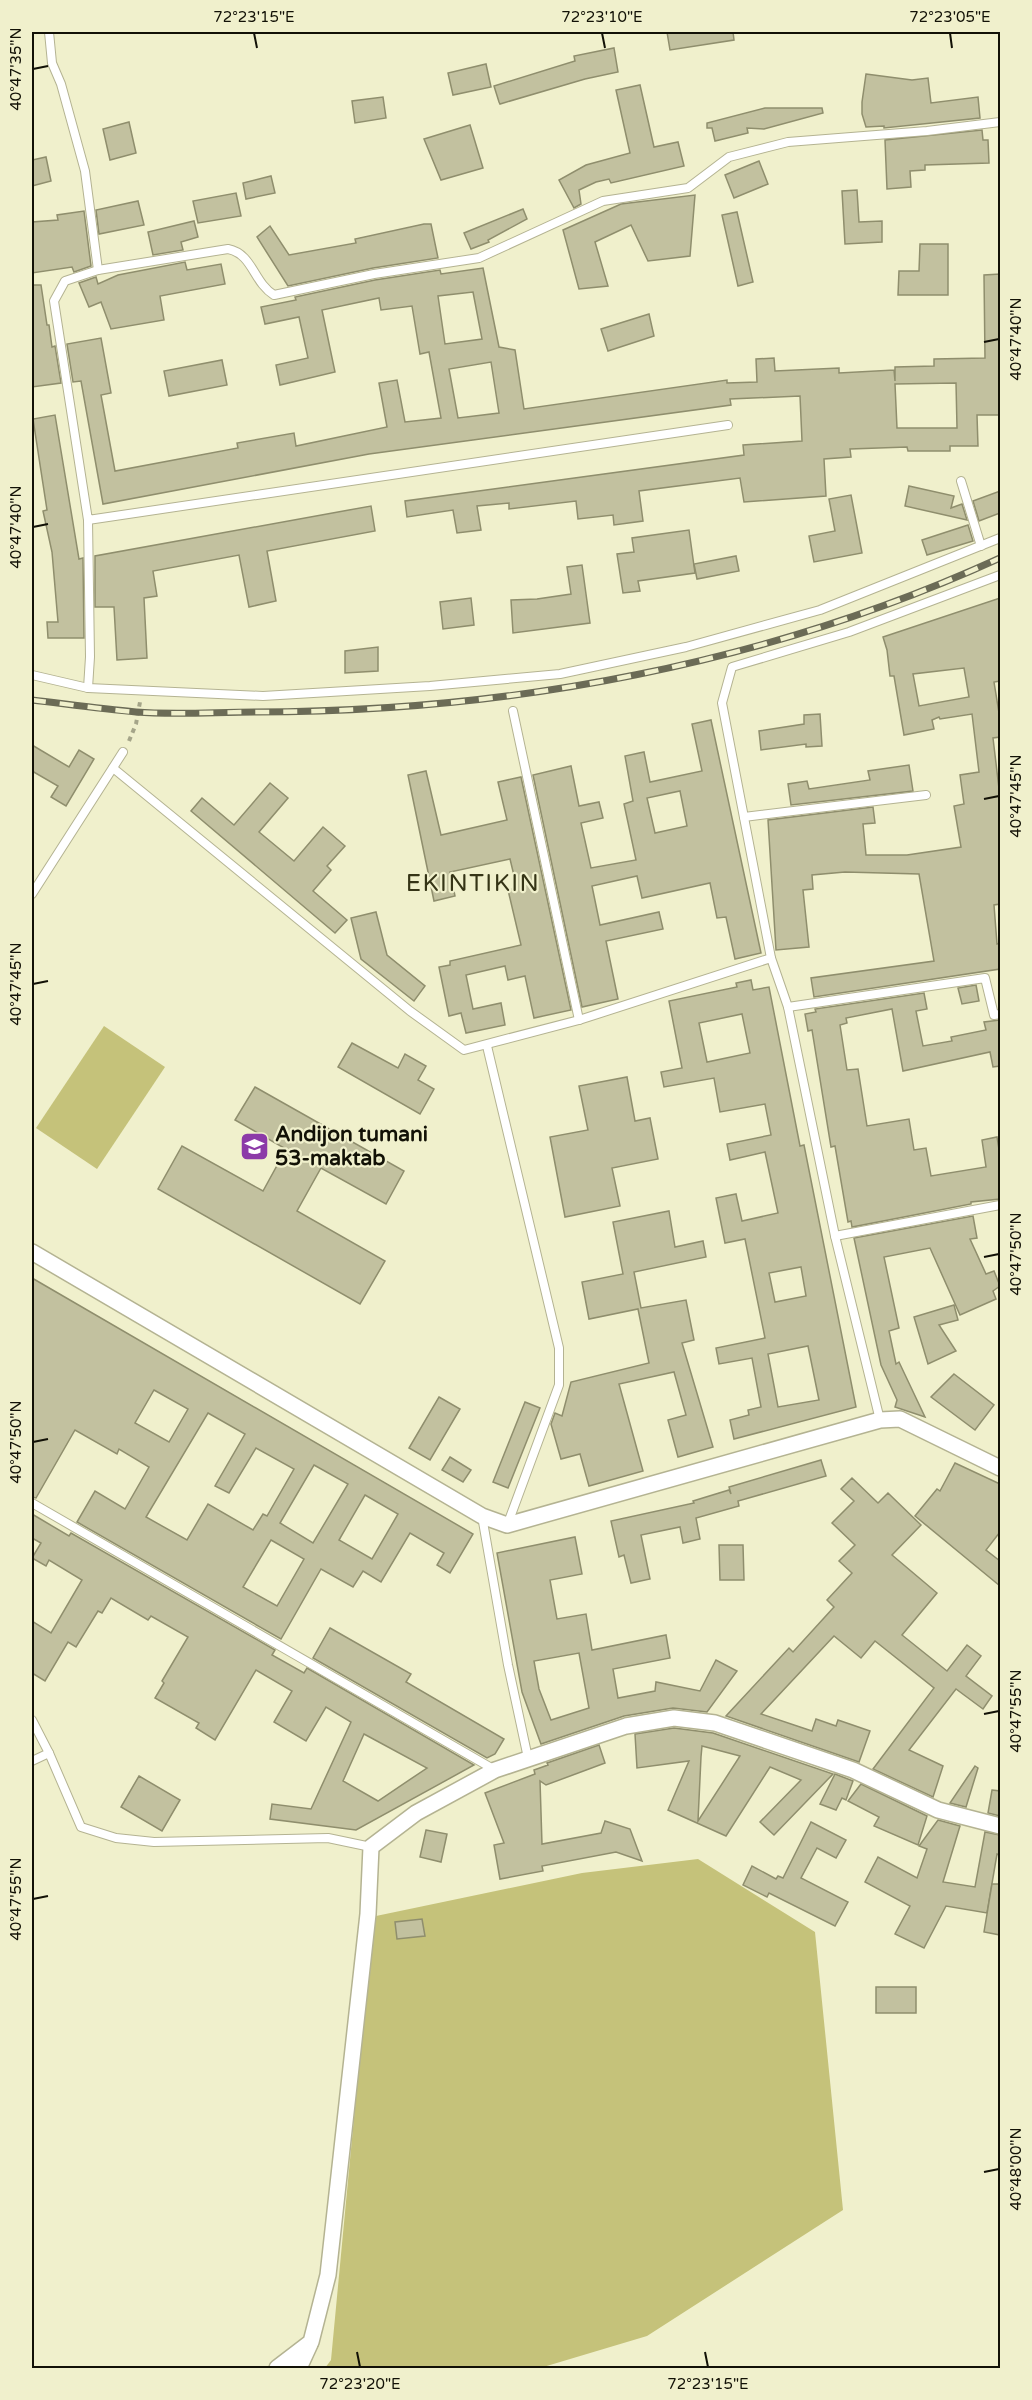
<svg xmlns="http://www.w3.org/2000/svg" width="1032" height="2400" viewBox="0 0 1032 2400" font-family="'Varela Round',sans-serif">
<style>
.green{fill:#c5c27a}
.building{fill:#c2c19f;stroke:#8f8e6d;stroke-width:1.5;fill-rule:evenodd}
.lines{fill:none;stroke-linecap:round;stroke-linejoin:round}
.service-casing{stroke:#b4b392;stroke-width:10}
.minor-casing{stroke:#b4b392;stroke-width:18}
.path{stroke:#a5a589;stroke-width:4;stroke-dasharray:4.5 4.5;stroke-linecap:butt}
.service{stroke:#fff;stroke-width:8}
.minor{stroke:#fff;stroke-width:15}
.rail-casing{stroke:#6b6b56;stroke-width:7}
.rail{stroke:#f0f0cc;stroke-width:4.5;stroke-dasharray:14;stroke-linecap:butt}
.ticks{fill:none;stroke:#121106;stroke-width:2}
.labels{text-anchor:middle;stroke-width:4.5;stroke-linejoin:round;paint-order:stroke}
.poi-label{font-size:21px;font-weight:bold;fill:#121106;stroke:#f0f0cc;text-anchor:start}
.quarter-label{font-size:24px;letter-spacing:1.5px;fill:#353416;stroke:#f0f0cc}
.neatline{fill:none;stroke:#121106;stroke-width:2}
.ticks-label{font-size:15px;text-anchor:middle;fill:#121106}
</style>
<rect width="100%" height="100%" fill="#f0f0cc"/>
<g class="green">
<path d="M104,1026L165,1067L97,1169L36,1128Z"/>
<path d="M698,1859L815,1932L843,2210L647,2336L540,2368H325L331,2360L359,2065L376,1916L582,1873Z"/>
</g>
<g class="building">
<path d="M667,32H733L734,40L670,50Z"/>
<path d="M614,48L618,72L585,79L500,104L499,102L494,86L575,61L574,56Z"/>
<path d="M486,64L491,87L453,95L448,73Z"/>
<path d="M866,74L912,80L928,78L931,103L978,97L980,118L884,128V126L866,127L862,114V102Z"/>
<path d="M640,85L654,147L678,142L684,166L611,183L609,179L596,182L579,190L581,204L574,208L559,180L586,165L630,153L616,90Z"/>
<path d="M383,97L386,118L355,123L352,101Z"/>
<path d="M765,108H822L823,113L764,129L747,128L748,133L715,141L712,128H707V123Z"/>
<path d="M129,122L136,153L110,160L103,129Z"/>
<path d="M470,125L483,168L441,180L424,139Z"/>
<path d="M982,130L983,140H988L989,163L925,165V170L910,171L911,187L887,189L885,140Z"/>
<path d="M46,157L51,181L32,186V160Z"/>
<path d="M759,161L768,184L734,198L725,175Z"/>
<path d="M271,176L275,193L246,199L243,183Z"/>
<path d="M857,190L859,222L882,221V242L845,244L842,191Z"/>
<path d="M236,193L241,216L198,223L193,201Z"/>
<path d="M695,195L690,256L648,261L631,225L595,242L608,286L579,289L563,230L621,204Z"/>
<path d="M138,201L144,225L99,234L96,210Z"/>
<path d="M523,209L527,219L488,240L489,242L471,249L464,233Z"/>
<path d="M84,211L91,266L74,272L72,267L32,273V222L58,220L57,215Z"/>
<path d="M737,212L753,282L738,286L722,215Z"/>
<path d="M194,221L198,237L181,242L183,250L153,255L148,232Z"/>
<path d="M424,224H431L438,258L373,268L288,286L257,237L270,226L289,255L356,243L355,239Z"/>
<path d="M920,244H948V295H898L899,271H919Z"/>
<path d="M185,262L187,270L221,264L225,284L160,296L164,320L111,329L101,302L89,307L79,283L96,277L98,284L118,275Z"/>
<path d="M483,268L499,347L515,350L524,409L727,380V383L757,382L756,359L774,358L775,371L839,368V373L894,370L895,381V367L934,366V359L985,358L984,275L1000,274V415H977L978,446H950V451H908L907,447L850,449L851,457L824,459L826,496L744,502L740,478L639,491L643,521L614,525L613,515L578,519L576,501L509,509V503L477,506L481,530L457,533L453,510L407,517L405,501L744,455L743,445L802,441L800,396L730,399L731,405L369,454L103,504L81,381L73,382L67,344L101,338L111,393L101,395L115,471L238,448L237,443L294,433L296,446L387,427L379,383L397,380L405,422L441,418L429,352L420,354L412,306L381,310L379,298L322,310L335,372L280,385L276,365L308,358L299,317L265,324L261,307L296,300L295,297L375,280L440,270L441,274ZM473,292L482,339L445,344L438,296ZM491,362L499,413L458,418L449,369ZM956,383L957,428H897L895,384Z"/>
<path d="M32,285H41L47,325H49L52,347L55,346L61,383L32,387Z"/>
<path d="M649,314L654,336L608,351L601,329Z"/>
<path d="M222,360L227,385L169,396L164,371Z"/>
<path d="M55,415L79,559L83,558L84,638H48L47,622H58L52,552L43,511L47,510L33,419Z"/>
<path d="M909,486L954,496L951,508L962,504L967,520L905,506Z"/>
<path d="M1000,491V513L979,521L973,501Z"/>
<path d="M851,495L862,553L814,562L809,536L835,531L829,499Z"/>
<path d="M371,506L375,531L267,551L276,601L249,607L239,555L153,571L157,596L144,598L147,658L117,660L114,607H95V556Z"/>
<path d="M968,525L973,541L927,555L922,540Z"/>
<path d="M689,530L695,573L638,581L640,591L623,593L617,554L634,552L632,538Z"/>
<path d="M736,556L739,571L697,579L694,564Z"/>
<path d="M582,565L590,623L513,633L511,600L537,599L571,594L567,567Z"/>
<path d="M471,598L474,625L443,629L440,602Z"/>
<path d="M1000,598V681L994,682L1000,719V737L993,738L1000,797V904L994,905L997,944L1000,943V969L814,997L811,978L934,961L919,874L845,872L812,875L813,889L803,890L809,947L776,950L768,820L873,807L875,823L863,824L866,855H907L961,847L954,806L964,804L960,775L979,772L972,714L940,719L939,717L932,720L934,729L904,735L894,676H890L887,650L883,637ZM964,668L969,697L919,706L913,674Z"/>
<path d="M378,647V671L345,673V651Z"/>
<path d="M820,714L822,746L806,747V744L761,750L759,731L804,724V715Z"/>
<path d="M711,720L761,953L735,959L726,917L717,918L710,883L642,898L637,876L592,886L600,925L659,912L663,929L606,941L618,999L582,1007L533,775L571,766L579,806L599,802L603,818L581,823L591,868L636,860L624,804L633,801L625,756L644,752L650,782L702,771L692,724ZM680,791L687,826L655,833L647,798Z"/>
<path d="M32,745L69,767L79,750L94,759L66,806L51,797L58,786L32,771Z"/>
<path d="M909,765L913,791L791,805L788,784L807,781L809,789L870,780L868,771Z"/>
<path d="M426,771L441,835L507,820L498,782L521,777L571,1010L534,1018L525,976L508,980L505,966L466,975L473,1009L501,1003L505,1025L466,1033L461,1013L449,1016L439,967L450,965V961L521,945L508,890L517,888L510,859L450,872L455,896L434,901L408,775Z"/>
<path d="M270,783L288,798L259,832L294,861L323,827L345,846L327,866L331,870L313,891L347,920L335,933L191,811L202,798L234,825Z"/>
<path d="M376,912L387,955L425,986L414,1001L361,959L351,918Z"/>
<path d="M751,980L753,990L769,987L800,1146L804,1145L856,1407L734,1439L730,1420L749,1415L748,1410L761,1407L752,1358L719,1364L716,1348L765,1338L745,1239L725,1243L716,1198L736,1194L742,1221L778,1213L765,1152L730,1160L727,1144L771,1135L765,1104L720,1112L714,1078L664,1087L661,1072L682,1068L669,1001L737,987L736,983ZM742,1014L750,1053L707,1062L699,1023ZM801,1267L806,1296L775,1302L769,1273ZM808,1346L819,1400L778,1407L768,1354Z"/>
<path d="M976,985L979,1001L962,1004L958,988Z"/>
<path d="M924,993L927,1009L916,1011L923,1046L952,1041L951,1037L986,1030L984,1022L1000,1020V1066L993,1067L990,1052L903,1071L892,1009L846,1018L847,1023L840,1025L847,1070L858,1069L867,1126L909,1119L914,1150L926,1148L931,1176L986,1167L982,1140L997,1137L1000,1156V1199L971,1202V1204L852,1227L851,1221L848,1222L835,1146L831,1147L812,1030L808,1031L805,1014L816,1012L815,1009Z"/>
<path d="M352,1043L398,1068L405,1054L426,1066L418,1080L434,1089L420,1114L338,1067Z"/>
<path d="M627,1077L635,1121L650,1118L658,1159L612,1168L620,1206L565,1217L550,1137L588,1130L579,1086Z"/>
<path d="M255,1087L404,1171L386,1204L321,1168L297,1211L385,1261L360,1304L158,1189L182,1146L263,1191L286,1149L235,1120Z"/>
<path d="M669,1211L675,1247L703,1241L706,1257L634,1272L641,1308L686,1300L694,1340L682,1343L713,1447L678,1457L668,1420L686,1415L674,1372L619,1384L643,1471L589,1486L580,1454L561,1459L551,1424L555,1413L562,1416L571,1382L649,1363L638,1309L589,1319L582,1282L623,1274L613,1222Z"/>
<path d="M973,1216L977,1238L970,1239L986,1274L994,1271L1000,1286L993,1291L996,1299L960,1315L930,1248L884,1257L899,1328L889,1331L896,1364L899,1362L925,1417L895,1407L897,1400L881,1365L854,1238Z"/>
<path d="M32,1278L473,1534L450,1573L437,1565L444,1553L410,1533L381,1582L363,1571L353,1587L321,1569L281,1639L77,1522L95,1491L125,1509L149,1467L119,1449L117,1454L75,1430L36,1498L32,1497ZM154,1390L188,1409L169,1442L135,1423ZM208,1413L245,1434L215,1486L229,1493L256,1448L294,1469L267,1516L263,1514L253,1530L208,1504L187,1540L146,1517ZM314,1465L348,1484L313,1543L280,1523ZM365,1495L398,1514L372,1559L339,1540ZM271,1540L304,1559L277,1606L243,1587Z"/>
<path d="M954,1305L958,1320L939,1325L956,1351L928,1364L914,1317Z"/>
<path d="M954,1374L994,1405L975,1430L931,1397Z"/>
<path d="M439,1397L460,1409L430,1460L409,1448Z"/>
<path d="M525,1402L540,1408L508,1488L493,1482Z"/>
<path d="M450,1457L471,1470L463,1482L442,1470Z"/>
<path d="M821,1460L826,1476L738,1501L739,1506L696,1518L700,1539L683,1543L680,1527L641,1535L650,1579L631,1583L624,1555L619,1557L611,1521L694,1503L693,1501L729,1490L731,1494L729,1487Z"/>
<path d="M955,1463L1000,1484V1532L986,1550L1000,1561V1586L915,1516L937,1489L940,1491Z"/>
<path d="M852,1478L878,1503L888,1493L921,1525L892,1555L937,1593L902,1635L947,1671L967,1645L981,1656L966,1676L992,1696L983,1709L956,1689L909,1750L943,1766L933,1797L873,1769L934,1688L875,1641L861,1658L834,1636L761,1714L812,1731L816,1719L836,1726L838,1720L870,1731L859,1762L726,1716L789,1648L793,1652L834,1607L827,1600L852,1573L839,1561L855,1545L832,1523L854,1501L841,1489Z"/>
<path d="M32,1514L69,1536L71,1533L275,1650L272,1655L304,1673L307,1668L474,1765L356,1830L270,1819L272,1804L311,1809L351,1722L326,1707L306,1741L274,1722L292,1691L256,1670L215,1740L196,1728L199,1723L155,1698L164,1683L162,1681L188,1637L151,1616L148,1620L111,1598L102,1613L98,1611L76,1647L68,1642L45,1681L32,1673V1621L51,1633L82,1580L49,1560L46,1566L32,1558L41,1543L32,1538ZM364,1734L427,1768L378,1801L343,1781Z"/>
<path d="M575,1537L582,1574L550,1580L557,1619L586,1614L592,1650L666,1635L670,1658L613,1669L618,1698L655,1691L656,1682L700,1691L716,1660L737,1671L707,1712L673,1708L624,1716L541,1744L522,1692L497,1553ZM579,1653L589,1708L551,1720L539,1689L534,1661Z"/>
<path d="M719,1545H743L744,1580H720Z"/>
<path d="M330,1628L411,1674L406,1682L504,1739L495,1754L487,1758L313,1658Z"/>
<path d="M674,1728L713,1733L833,1774L774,1835L760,1822L801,1780L770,1767L726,1836L668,1810L689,1761L637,1768L635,1734ZM702,1746L740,1756L698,1821L701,1757Z"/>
<path d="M599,1745L605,1763L546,1785L540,1781L542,1844L601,1833L605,1821L630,1829L642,1861L616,1852L542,1866L543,1871L500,1879L494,1845L504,1843L485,1793L535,1774L534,1770L548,1765L547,1763Z"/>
<path d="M975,1766L978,1768L966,1807L950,1803Z"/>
<path d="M835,1774L853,1781L846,1800L842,1798L836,1810L820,1804Z"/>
<path d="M139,1776L180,1800L162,1831L121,1807Z"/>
<path d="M861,1784L927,1816L918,1845L874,1826L879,1817L848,1801Z"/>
<path d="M992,1790L1000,1791V1816L988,1813Z"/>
<path d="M938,1820L960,1826L943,1882L975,1887L985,1832L1000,1835V1855L997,1854L987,1913L946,1906L924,1948L895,1934L910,1906L865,1882L878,1857L917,1878L927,1849L919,1846Z"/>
<path d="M811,1822L846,1840L836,1858L817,1848L801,1878L848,1902L835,1926L769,1893L767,1897L743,1885L752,1866L776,1879L778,1876L783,1878Z"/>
<path d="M426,1830L447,1834L441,1862L420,1857Z"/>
<path d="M992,1884H1000V1935L984,1932Z"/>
<path d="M422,1919L425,1936L397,1939L395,1922Z"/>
<rect x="876" y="1987" width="40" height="26"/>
</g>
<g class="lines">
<defs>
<g id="service">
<path d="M49,32L52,63L61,84L85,171L98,270"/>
<path d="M728,425L88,520L54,301L65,281L98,270L228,249C253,254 253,282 274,295L374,274L479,258L603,201L688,188L729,157L788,142L927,131L1000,122"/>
<path d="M961,481L981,546"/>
<path d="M88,520L90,657L88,688L263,696L430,686L560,674L686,647L820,610L1000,538"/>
<path d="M32,675L88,688"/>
<path d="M513,711L579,1020"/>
<path d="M113,768L410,1011L464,1050L579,1020L771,958L788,1007L835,1236L880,1420"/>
<path d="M744,817L926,795"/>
<path d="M32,894L123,752"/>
<path d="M771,958L722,703L732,667L849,632L1000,575"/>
<path d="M788,1007L985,978L994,1015L1000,1014"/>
<path d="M487,1046L559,1348V1385L508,1523"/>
<path d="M835,1236L1000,1205"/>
<path d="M32,1503L495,1770"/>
<path d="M482,1516L508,1665L528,1758"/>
<path d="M32,1720L49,1753L81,1827L116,1838L154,1842L328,1838L371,1847"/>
<path d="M32,1761L49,1753"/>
</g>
<g id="minor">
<path d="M32,1252L482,1516L507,1525L880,1420L900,1419L1000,1468"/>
<path d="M277,2368L311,2342L328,2275L368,1914L371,1847L416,1813L495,1770L626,1726L674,1718L715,1723L853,1770L938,1810L1000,1826"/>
<path d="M299,2368L310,2344"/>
</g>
</defs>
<use href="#service" class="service-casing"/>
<use href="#minor" class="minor-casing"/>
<path class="path" d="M129,741L136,724L140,702"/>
<use href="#service" class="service"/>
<use href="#minor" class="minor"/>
<defs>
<path id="rail" d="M32,700C66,704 101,709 136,712C175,715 216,712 255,712C510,712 768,664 1000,558"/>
</defs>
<use href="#rail" class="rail-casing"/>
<use href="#rail" class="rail"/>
</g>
<path class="ticks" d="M254,33L257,48M602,33L605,48M950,33L952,48M33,69L48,66M984,342L999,339M33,527L48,524M984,799L999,796M33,984L48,981M984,1257L999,1254M33,1442L48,1439M984,1714L999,1711M33,1899L48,1896M984,2172L999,2169M357,2352L360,2367M705,2352L708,2367"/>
<defs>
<symbol id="school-square" viewBox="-11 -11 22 22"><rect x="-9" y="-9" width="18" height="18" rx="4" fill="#8c3aa8" stroke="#f0f0cc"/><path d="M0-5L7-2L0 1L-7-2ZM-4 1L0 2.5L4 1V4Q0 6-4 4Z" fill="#fff"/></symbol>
</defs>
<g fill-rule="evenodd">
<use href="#school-square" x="238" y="1130" width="33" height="33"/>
</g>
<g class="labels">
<g class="poi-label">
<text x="275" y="1141">Andijon tumani<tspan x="275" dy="24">53-maktab</tspan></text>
</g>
<g class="quarter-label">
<text x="473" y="891">EKINTIKIN</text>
</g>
</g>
<rect width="1032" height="2400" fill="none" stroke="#f0f0cc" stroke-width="66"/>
<rect x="33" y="33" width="966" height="2334" class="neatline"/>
<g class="ticks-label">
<text x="254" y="22">72°23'15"E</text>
<text x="602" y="22">72°23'10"E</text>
<text x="950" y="22">72°23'05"E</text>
<text transform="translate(16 69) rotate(-90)" y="5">40°47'35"N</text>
<text transform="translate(1016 339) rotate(-90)" y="5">40°47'40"N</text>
<text transform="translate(16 527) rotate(-90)" y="5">40°47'40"N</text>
<text transform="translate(1016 796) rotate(-90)" y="5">40°47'45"N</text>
<text transform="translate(16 984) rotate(-90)" y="5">40°47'45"N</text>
<text transform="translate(1016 1254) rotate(-90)" y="5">40°47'50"N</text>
<text transform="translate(16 1442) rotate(-90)" y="5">40°47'50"N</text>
<text transform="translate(1016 1711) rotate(-90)" y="5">40°47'55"N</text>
<text transform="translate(16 1899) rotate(-90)" y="5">40°47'55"N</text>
<text transform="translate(1016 2169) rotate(-90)" y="5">40°48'00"N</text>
<text x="360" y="2389">72°23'20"E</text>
<text x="708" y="2389">72°23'15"E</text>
</g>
</svg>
